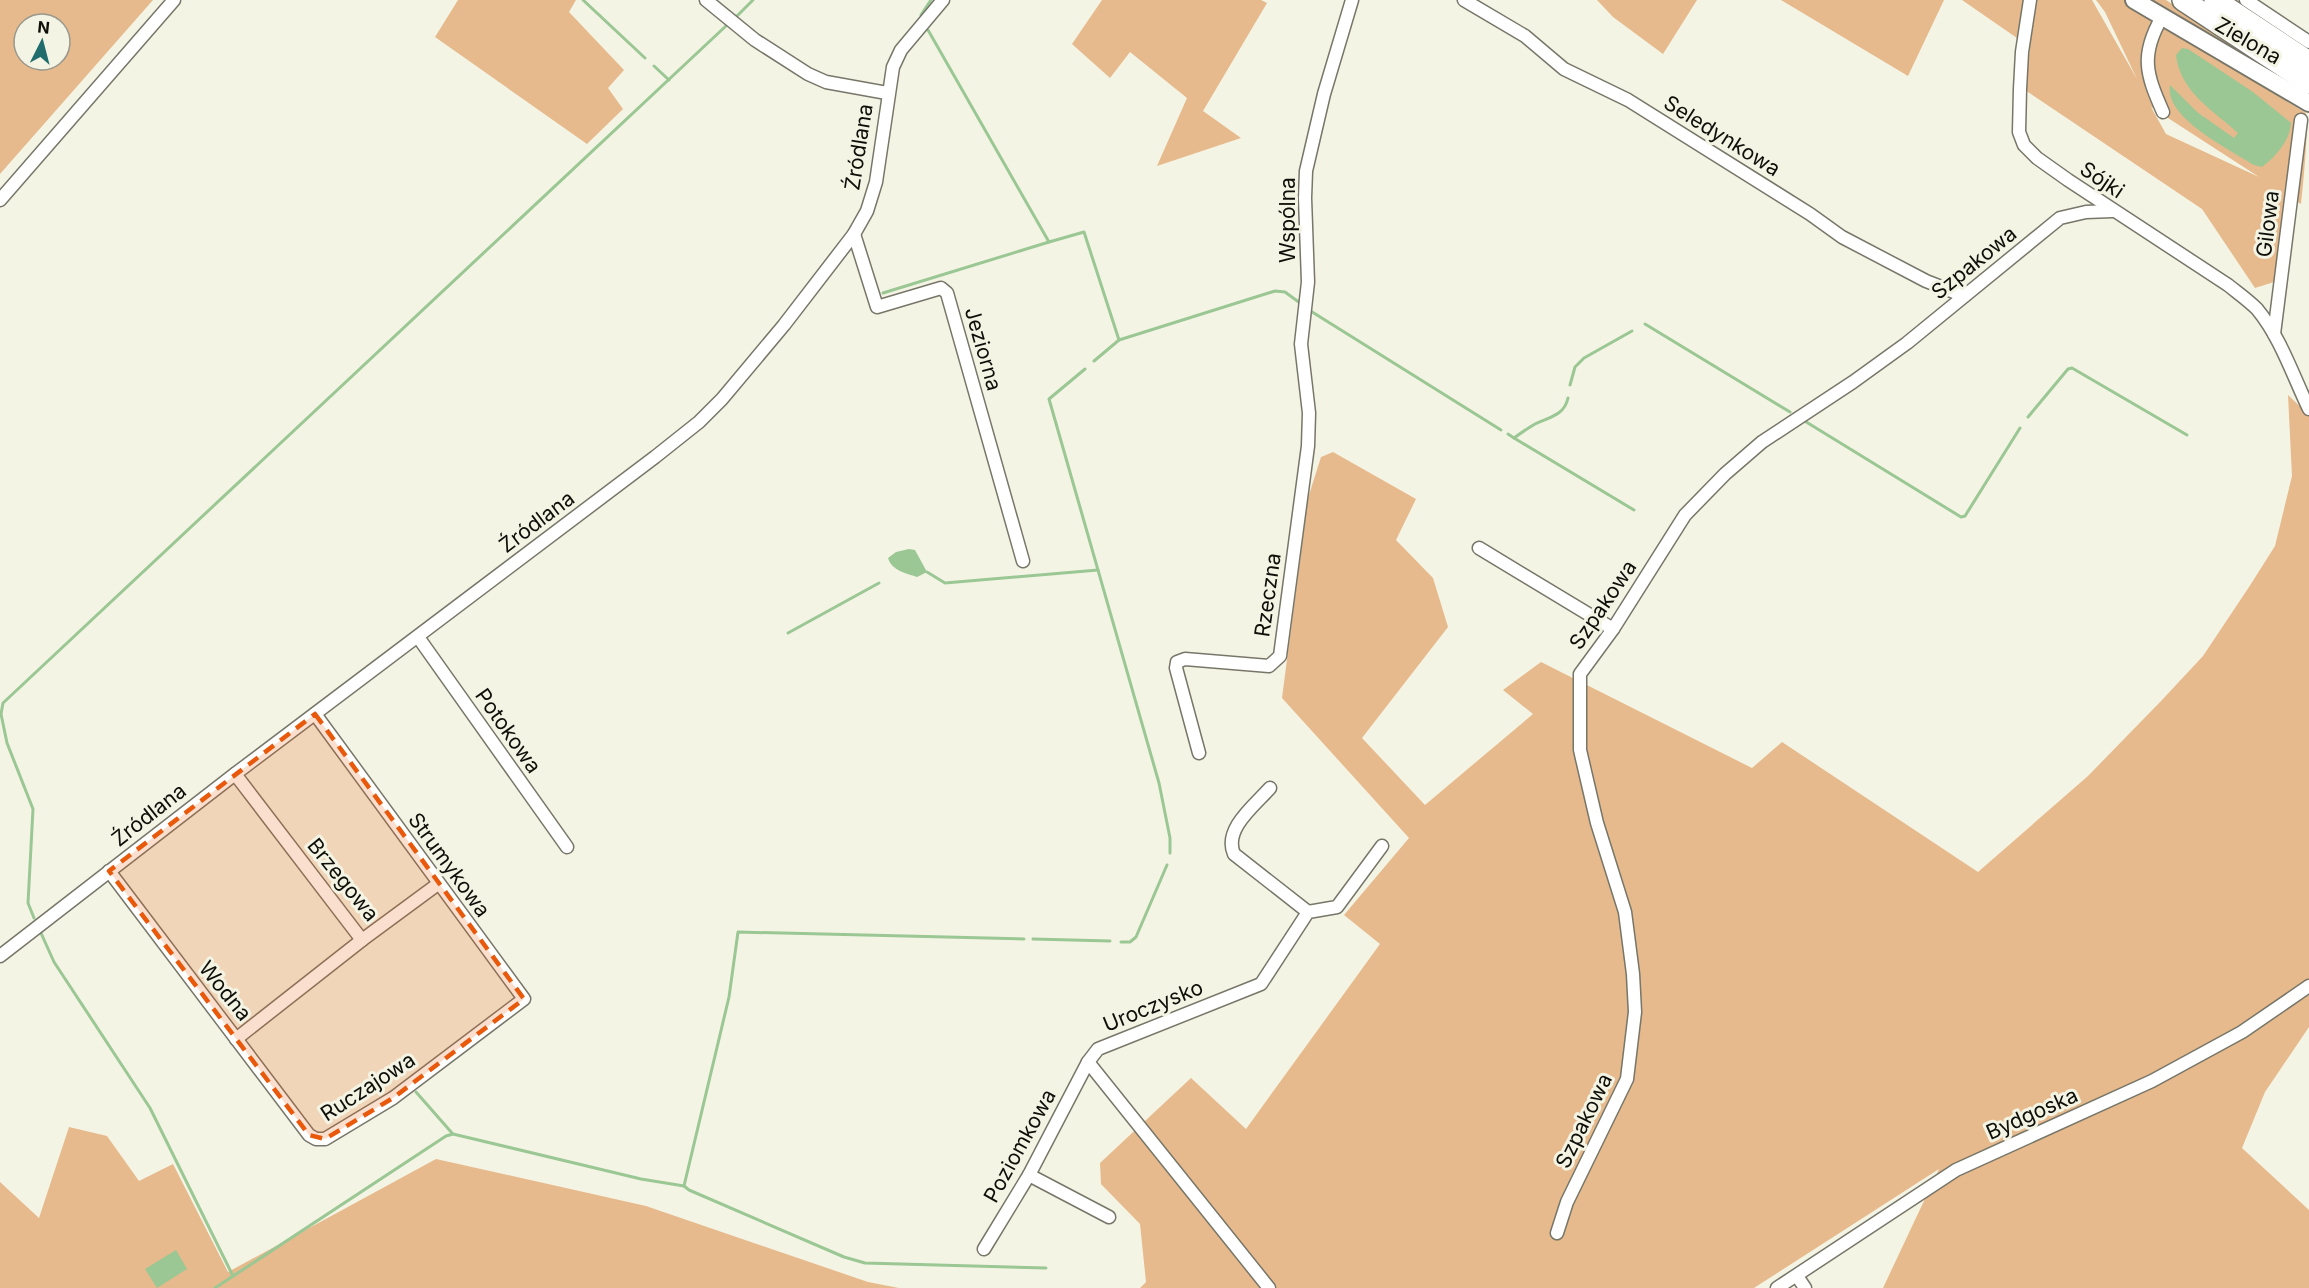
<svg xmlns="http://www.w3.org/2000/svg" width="2309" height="1288" viewBox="0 0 2309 1288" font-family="Inter,sans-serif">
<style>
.green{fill:#e6ba8c;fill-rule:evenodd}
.water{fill:#9ac793}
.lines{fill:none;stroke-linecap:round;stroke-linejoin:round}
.stream{stroke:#9ac793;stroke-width:3}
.street-casing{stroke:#777669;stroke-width:15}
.secondary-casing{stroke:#777669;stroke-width:20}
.highway-casing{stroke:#777669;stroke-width:24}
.street{stroke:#fff;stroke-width:12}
.secondary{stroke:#fff;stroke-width:16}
.highway{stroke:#fff;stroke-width:21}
.marked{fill:#e8590c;fill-opacity:0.2;stroke:#e8590c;stroke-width:4.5;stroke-dasharray:12 8;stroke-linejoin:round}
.labels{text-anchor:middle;stroke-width:6;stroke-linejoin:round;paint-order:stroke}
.street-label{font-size:21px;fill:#0f0f0a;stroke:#f4f4e5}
</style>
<rect width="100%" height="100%" fill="#f4f4e5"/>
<g class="green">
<path d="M0,0H153L0,174ZM24,24H60V60H24Z"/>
<path d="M458,0H576L569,12L624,70L608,88L623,109L587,144L435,37Z"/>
<path d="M1102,0H1261L1267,3L1203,111L1241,138L1157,166L1187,98L1130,52L1110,78L1072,44Z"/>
<path d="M1597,0H1697L1663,54L1613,17Z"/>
<path d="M1781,0H1944L1908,76Z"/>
<path d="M1962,0H2092L2137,79L2105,12L2096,0H2166L2296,87L2226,46L2220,61L2306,113C2309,125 2303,187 2301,204L2286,195L2274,282L2255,288L2202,209L2025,90L2030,47ZM2151,107L2259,177L2166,134Z"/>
<path d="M2288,395L2309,415V1027L2265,1092L2242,1148L2309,1210V1288H1883L1939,1169L1754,1288H1140L1146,1282L1140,1224L1101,1184L1100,1163L1191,1078L1246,1129L1380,944L1344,915L1409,838L1282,698L1308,498L1321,457L1333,452L1416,499L1396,540L1433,578L1448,627L1362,738L1425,805L1533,714L1503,690L1541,662L1752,768L1782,742L1978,872L2088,776L2162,700L2203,656L2249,587L2275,546L2292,476Z"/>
<path d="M69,1127L107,1136L139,1181L173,1164L228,1272L436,1159L646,1206L868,1282L899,1288H0V1182L39,1218Z"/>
</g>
<g class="water">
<path d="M2182,48L2188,49L2253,92L2291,123C2290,141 2275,157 2262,167L2254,165C2231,150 2164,118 2170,85L2197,112L2234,138L2238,133C2214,111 2180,92 2176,55Z"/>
<path d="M909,549L915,550L927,572L917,577C906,573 892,571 888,558L896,552Z"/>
<path d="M176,1250L187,1269L157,1288L145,1269Z"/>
</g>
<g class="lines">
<g class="stream">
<path d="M583,0L645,58"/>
<path d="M921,15L931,0"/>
<path d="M737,16L753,0"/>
<path d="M928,30L1049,242L1084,232L1119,340"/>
<path d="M654,66L669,80"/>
<path d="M883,293L1049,242"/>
<path d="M1309,310L1501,430"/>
<path d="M1645,324L1790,412"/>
<path d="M1094,361L1119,340L1275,291L1285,292L1300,303"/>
<path d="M1085,369L1049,399L1159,783L1170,838V853"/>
<path d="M1570,385L1575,367L1584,358L1632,331"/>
<path d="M2028,417L2068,369L2072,368L2187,435"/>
<path d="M1803,420L1961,517L1965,516L2020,428"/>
<path d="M1508,434L1514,438C1521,433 1528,428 1535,424C1549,417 1564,416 1568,398"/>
<path d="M1514,438L1634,510"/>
<path d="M927,572L945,583L1098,570"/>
<path d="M788,633L879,583"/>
<path d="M34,918L28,903L33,809L7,743L1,714L3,703L727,25"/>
<path d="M41,933L54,962L150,1108L233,1276"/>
<path d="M1033,939L1110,941"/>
<path d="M1121,942H1130L1136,937L1167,865"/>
<path d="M416,1092L452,1133"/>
<path d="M684,1186L689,1190L844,1257L865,1263L1046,1268"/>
<path d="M215,1288L446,1136L453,1134L641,1179L684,1186L729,997L738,932L1024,939"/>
</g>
<defs>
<g id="street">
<path d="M706,0L755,40L808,74L826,82L887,93"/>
<path d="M1464,0L1525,36L1564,69L1628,100L1810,214L1842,237L1926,281L1964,296"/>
<path d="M2030,0L2022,52L2020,89L2019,132L2024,145L2037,158L2068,180L2228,285C2238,293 2248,300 2257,309C2281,338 2293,376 2309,409"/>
<path d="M2246,0L2309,42"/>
<path d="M2162,17C2140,55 2146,74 2163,112"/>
<path d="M0,200L174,0"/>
<path d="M854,234L877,307L941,288L947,293L1023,561"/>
<path d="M2274,334L2301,120"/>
<path d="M1479,548L1613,629"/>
<path d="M418,637L567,847"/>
<path d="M1199,753L1176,668L1177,662L1185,659L1269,666L1280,656L1308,446L1309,413L1301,344L1308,282L1305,198L1306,171L1324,94L1352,0"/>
<path d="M235,774L362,940L438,884"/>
<path d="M1270,788C1255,805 1223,829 1234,854L1308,912"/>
<path d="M109,871L309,1135L316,1139H325L393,1098L524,999L315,714"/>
<path d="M0,956L235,774L655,457L699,422L722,399L784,325L854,234L867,211L876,182L893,67L901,50L943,0"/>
<path d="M236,1039L362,940"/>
<path d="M1029,1175L1109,1217"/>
<path d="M1557,1233L1567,1202L1627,1079L1635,1012L1633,974L1625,912L1597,823L1580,750V674L1613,629L1685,515L1725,474L1762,442L1853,382L1907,343L2060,218L2086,212L2112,211"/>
<path d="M984,1249L1029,1175L1088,1062"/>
<path d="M1797,1276L1805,1288"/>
<path d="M1269,1288L1088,1062L1098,1049L1261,984L1308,912L1337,907L1382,846"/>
<path d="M1777,1288L1956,1170L2152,1081L2242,1032L2309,986"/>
</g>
<path id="secondary" d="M2134,0L2309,103"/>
<g id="highway">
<path d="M2183,0L2309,83"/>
<path d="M2215,0L2309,62"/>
</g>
</defs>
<use href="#street" class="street-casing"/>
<use href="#secondary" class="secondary-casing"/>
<use href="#highway" class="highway-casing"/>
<use href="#street" class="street"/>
<use href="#secondary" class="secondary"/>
<use href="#highway" class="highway"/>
</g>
<path class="marked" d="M315,714L524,999L393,1098L325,1139L309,1135L109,871Z"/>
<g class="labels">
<g class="street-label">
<text transform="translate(2248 41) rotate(30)" y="7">Zielona</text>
<text transform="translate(1722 136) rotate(32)" y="7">Seledynkowa</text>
<text transform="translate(859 147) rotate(-81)" y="7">Źródlana</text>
<text transform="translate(2102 180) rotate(34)" y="7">Sójki</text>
<text transform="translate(1288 220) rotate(-90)" y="7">Wspólna</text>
<text transform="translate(2268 224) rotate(-83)" y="7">Gilowa</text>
<text transform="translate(1974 263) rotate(-39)" y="7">Szpakowa</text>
<text transform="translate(983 349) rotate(74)" y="7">Jeziorna</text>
<text transform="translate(537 522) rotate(-37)" y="7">Źródlana</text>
<text transform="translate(1268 595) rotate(-82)" y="7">Rzeczna</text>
<text transform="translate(1603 605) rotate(-56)" y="7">Szpakowa</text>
<text transform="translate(508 731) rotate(55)" y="7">Potokowa</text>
<text transform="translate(149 815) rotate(-38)" y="7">Źródlana</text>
<text transform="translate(449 865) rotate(54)" y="7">Strumykowa</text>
<text transform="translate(343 880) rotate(51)" y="7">Brzegowa</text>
<text transform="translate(225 991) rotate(51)" y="7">Wodna</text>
<text transform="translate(1153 1006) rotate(-22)" y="7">Uroczysko</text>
<text transform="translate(368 1087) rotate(-33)" y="7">Ruczajowa</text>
<text transform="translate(2032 1114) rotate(-24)" y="7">Bydgoska</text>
<text transform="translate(1584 1121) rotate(-64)" y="7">Szpakowa</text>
<text transform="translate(1020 1146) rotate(-61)" y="7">Poziomkowa</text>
</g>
</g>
<g transform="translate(42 42) rotate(6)"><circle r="28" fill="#f4f4e5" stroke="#98988d" stroke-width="1.5"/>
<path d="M0-4.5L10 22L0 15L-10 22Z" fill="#216d6d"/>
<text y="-9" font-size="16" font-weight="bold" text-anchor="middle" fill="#0f0f0a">N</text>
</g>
</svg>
